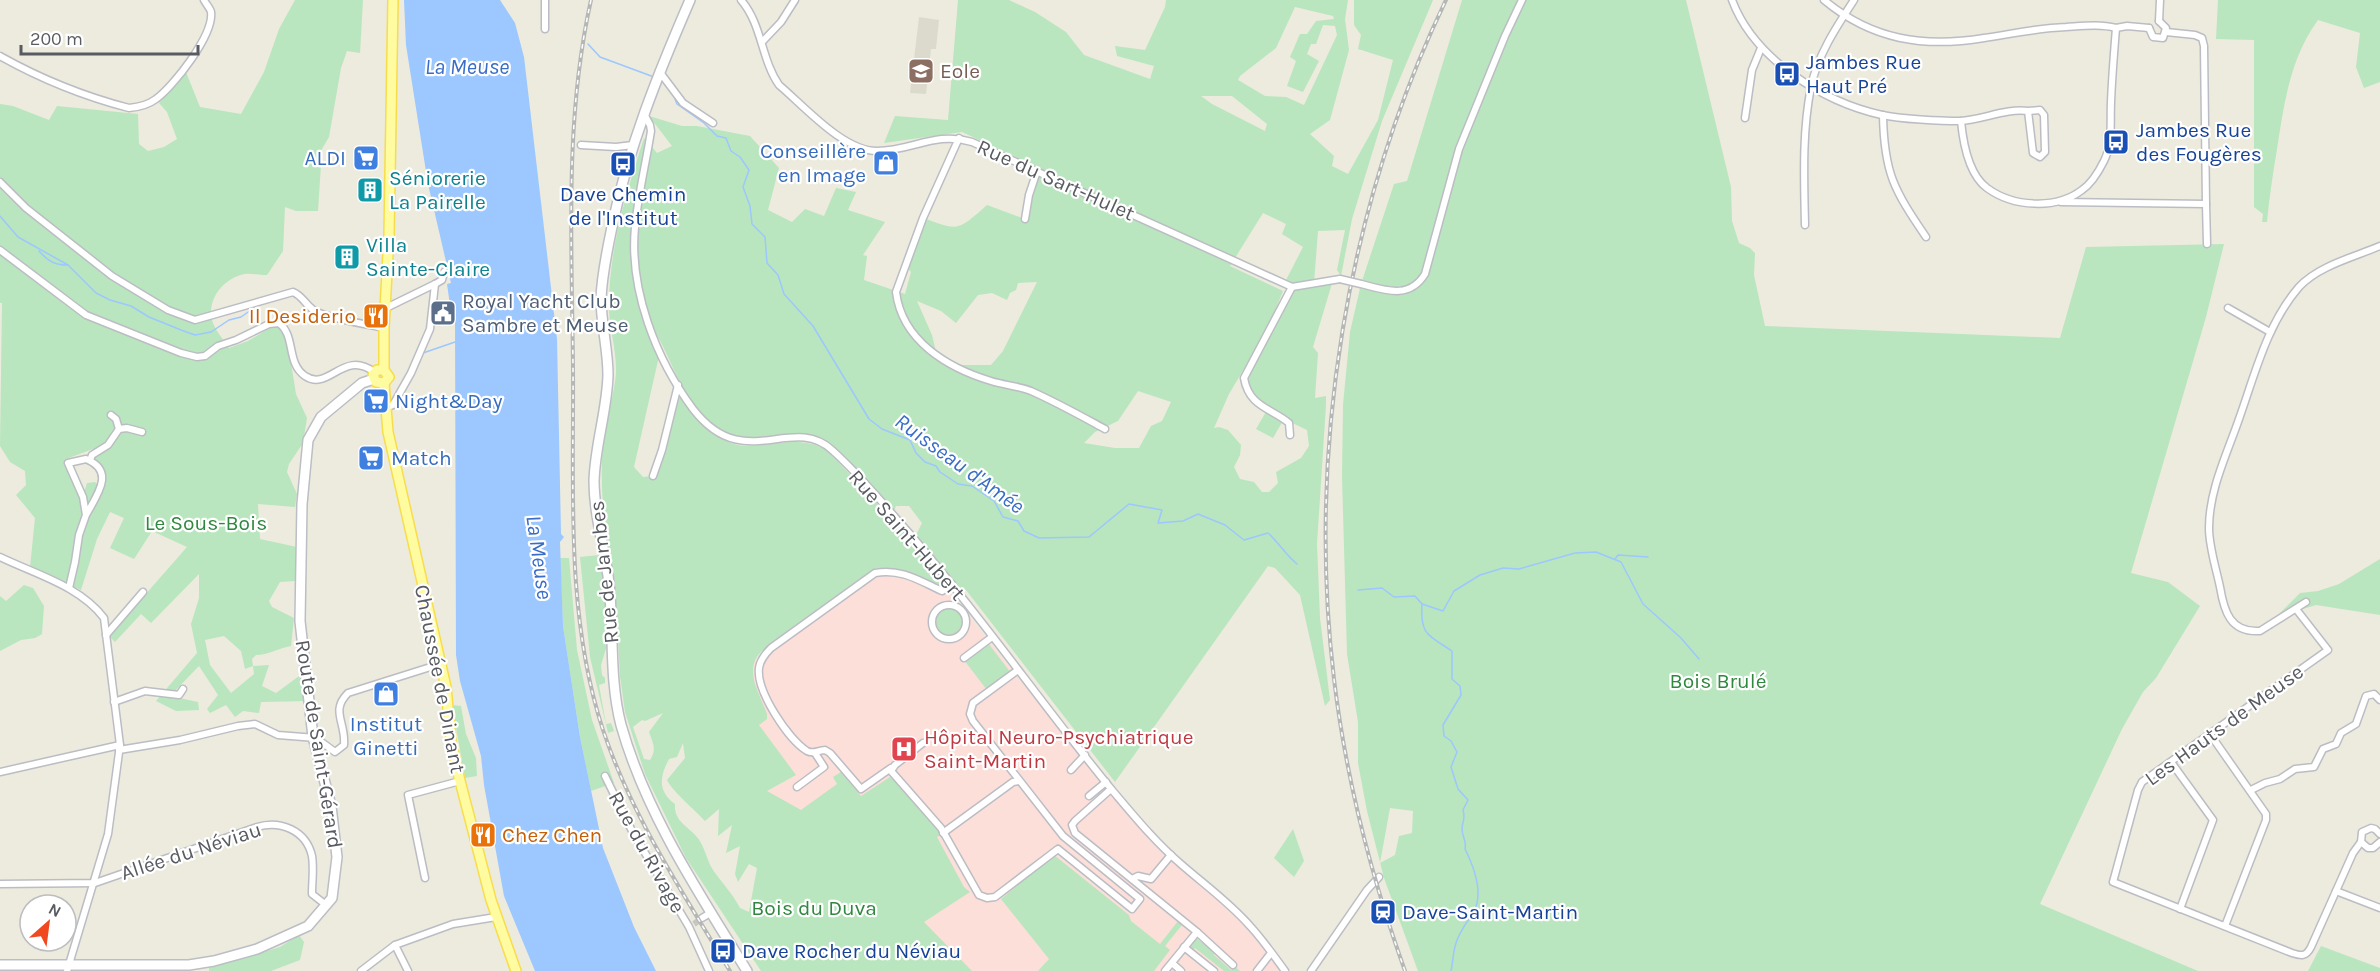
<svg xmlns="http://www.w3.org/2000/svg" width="2380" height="971" viewBox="0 0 2380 971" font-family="Karla,sans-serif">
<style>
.education{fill:#dcdacd}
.medical{fill:#fcdfd8}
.green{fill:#b9e6be;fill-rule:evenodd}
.water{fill:#9cc7ff}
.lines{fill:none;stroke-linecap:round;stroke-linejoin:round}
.stream{stroke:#9cc7ff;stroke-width:1.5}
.street-tunnel{stroke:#c7c7bf;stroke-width:6;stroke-dasharray:6 3;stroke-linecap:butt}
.street-casing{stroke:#bcbdc4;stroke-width:9}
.secondary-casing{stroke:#bcbec6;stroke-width:12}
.primary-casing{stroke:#f8dd4b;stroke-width:12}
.street{stroke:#fff;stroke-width:6}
.secondary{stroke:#fff;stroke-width:9}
.primary{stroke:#fffba1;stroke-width:9}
.rail-casing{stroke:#b5b6b6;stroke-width:4}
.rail{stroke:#fff;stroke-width:1.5;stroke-dasharray:4.5;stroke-linecap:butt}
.street-bridge-casing{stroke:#bcbdc4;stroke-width:9;stroke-linecap:butt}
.street-bridge{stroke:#fff;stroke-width:6}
.labels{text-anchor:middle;stroke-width:4.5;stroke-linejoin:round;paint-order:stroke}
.transit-label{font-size:21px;fill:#164399;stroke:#fff;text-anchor:start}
.education-label{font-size:21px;fill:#785e54;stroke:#fff;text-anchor:start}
.shop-label{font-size:21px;fill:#366cbe;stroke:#fff;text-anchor:end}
.culture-label{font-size:21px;fill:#0d838f;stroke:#fff;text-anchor:start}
.street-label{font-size:21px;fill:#585b61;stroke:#fff}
.service-label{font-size:21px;fill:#4e5e75;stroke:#fff;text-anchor:start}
.food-label{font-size:21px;fill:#c56008;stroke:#fff;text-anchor:end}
.park-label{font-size:21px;fill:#30873f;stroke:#fff}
.health-label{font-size:21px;fill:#be3a42;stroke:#fff;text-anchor:start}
.water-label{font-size:22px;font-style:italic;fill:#396dc7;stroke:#fff}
</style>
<rect width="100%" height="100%" fill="#ecebde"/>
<path class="education" d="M919,17L939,20L936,49H931L926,94L910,93Z"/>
<path class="medical" d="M912,544L1059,729L1153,844L1229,909L1258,939L1281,971H956L766,791L730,678Z"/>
<g class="green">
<path d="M295,0H363L360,53L347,51L341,68L329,137L322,149L318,211H296L285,207L283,251L267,275C260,275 251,273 244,274C223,279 207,299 212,320C214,329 224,340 229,348L248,341L273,326H278L287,338L296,394L307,418L303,443L289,464L287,472L297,494L295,507L258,504L260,539L297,547L295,581L280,582L269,601L272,607L294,618L291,646C279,648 268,655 256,655L252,659L253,666L269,665L262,686L276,693L306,671L309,701L261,702L259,713L243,711L235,717L226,705L210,713L207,709L218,695L199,666L170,696L198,702L199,710L176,711L156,701L197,653L191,624L199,598V574L151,623L141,614L115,642L109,636L187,547L152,531L134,559L110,548L124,518L110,512L97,539L81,590L30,567L35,518L16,495L26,485L25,471L10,462L0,446L2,303H0V104L13,106L49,120L57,106L138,114L139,144L148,151L164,147L177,139L167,112L159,103L186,72L200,107L241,114L264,72L279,29ZM93,449L90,460L102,476L100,487L95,482L87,483L83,496L66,459ZM224,636L241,651L245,669L253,666L254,674L231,693L210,665L205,640Z"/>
<path d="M958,0H1009L1035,12L1066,32L1084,55L1150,79L1154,66L1117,56L1115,46L1145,50L1165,7L1166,0H1348L1345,19L1349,50L1330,120L1310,134L1334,156L1332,166L1348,174L1378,120L1393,60L1358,49L1361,35L1354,25V0H1433L1382,121L1352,219L1341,276L1337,270L1345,230L1318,231L1314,283L1333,280L1313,347L1318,353L1315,398L1326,396V405L1317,544L1320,618L1330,700L1325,706L1300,595L1275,568L1268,566L1115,782L966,590L959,589L916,535L922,523L909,506H896L894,511C876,493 840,445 818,438C775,424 749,460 705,417C678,391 671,356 652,327L659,356L634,467L643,477L652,476L679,393C695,415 715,445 746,446C756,446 768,444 778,443C797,441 810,441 827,450L922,551L945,582L943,586H938L909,572L876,568L861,581L761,652C743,670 760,694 767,714V719L759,725L796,775L767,791L801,810L837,784L833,777L841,772L861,796L890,777L909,793L942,834L937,837L964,887L970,892L924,922L972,971H761L686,858L645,774L625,712L620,676L618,638L608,642L601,665L602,675L605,678V683L599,685L606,724L611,723L614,731L608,733L590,657L580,557L609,554C603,514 599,477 604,436C607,415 614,395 616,374C617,349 608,326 609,302C610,244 627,191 644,138L657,153L672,146L649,116L682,126H697L750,136L779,168L768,210L792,222L805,209L824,216L836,188L856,192L848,210L885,222L863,255L867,256L864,280L905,294L911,272L905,265L923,218C957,230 956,233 987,205L1025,219L1042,169L962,132L884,143L895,116L948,120ZM1295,7L1333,16L1334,19L1316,21L1307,34H1300L1290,57L1296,61L1287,86L1303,92L1319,61L1307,54L1311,44H1316L1323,25L1335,26L1337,35L1304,105L1286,97L1265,96L1238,80L1240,76L1276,48ZM1201,96H1232L1267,124L1265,131L1212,104ZM1263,213L1286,224L1282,234L1303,247L1284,284L1292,288L1245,383L1267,410L1256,429L1273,438L1284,419L1307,430L1309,446L1301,458L1276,472L1278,483L1269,492H1262L1254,482L1240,479L1234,467L1240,455L1241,445L1228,430L1219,427L1214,428L1229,394L1267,330L1283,291L1230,266ZM1037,282L1003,351L991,365H948L937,356L932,335L917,301L941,311L956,323L978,295L992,293L1007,300L1010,293L1016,290L1018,283ZM1138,391L1171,402L1162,421L1151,426L1139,448H1115L1084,443L1095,432L1118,421ZM663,713L649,732C653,743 657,750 650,760L644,759L633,727L642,720L645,721ZM683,743L685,758L667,780C673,792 694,809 705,821L719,809L718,836L732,825L726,853L740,846L735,874L738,882L749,864L757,868L749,912L740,908C733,894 722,883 713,870C708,862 706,853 702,845C695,828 673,825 675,804C657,791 660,776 669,759L677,757Z"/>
<path d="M1462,0H1686L1731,187L1732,221L1739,243L1750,248L1755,253L1754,275L1765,326L2060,338L2086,247L2224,244L2206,317L2131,573L2168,582L2200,606L2156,678L2143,692L2122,729L2040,904L2198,971H1418L1384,878L1367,811L1358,763V722L1347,654L1342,476L1343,405L1350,332L1361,284L1394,184L1407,181ZM1390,808L1413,811L1412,833L1399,836L1395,855L1380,863Z"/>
<path d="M2218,0H2380V82L2364,88L2356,67L2360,33L2318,20C2290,58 2284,104 2277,149C2273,174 2269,198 2267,222H2262L2263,214L2254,207V40L2216,39Z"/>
<path d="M560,558H569L577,650L592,720L614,783L591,791L580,737L563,626Z"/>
<path d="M2380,559V615L2316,605L2303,609L2298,602L2274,619L2300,593L2318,591L2339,584Z"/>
<path d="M24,585L33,588L44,606L42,634L35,638L21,640L0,651V596L6,601Z"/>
<circle cx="948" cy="622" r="14"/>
<path d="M988,643L1011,673L987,690L964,660Z"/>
<path d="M452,705L461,706L466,734L476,758L477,776L465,778Z"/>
<path d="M1293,829L1304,861L1294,877L1274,858Z"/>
<path d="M1054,855L1129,915L1131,921L1160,944L1178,921L1182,925L1165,946L1170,950L1154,971H1038L1049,959L1001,899Z"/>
<path d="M299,935L304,942L300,960L271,971H209V968L280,947Z"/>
<path d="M1196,938L1215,953L1214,955L1231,970L1235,967L1240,971H1224L1195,948L1192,951L1190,945Z"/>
<path d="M2321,946L2380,968V971H2308Z"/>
</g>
<path class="water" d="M404,0H500L515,23L524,57L557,339L561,534L564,537L560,542L563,626L580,737L603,848L634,927L656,971H535L504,896L484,785L481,756L460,681L456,655L455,313L451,312L447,284L451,283L428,184L406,45Z"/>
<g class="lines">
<g class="stream">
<path d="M588,44L600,57L654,77"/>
<path d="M673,94L677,104L704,123L717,136L726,138L731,151L740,157L749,170L743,187L750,206L752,224L765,237L767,263L778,275L784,294L813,326L869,419L882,429L910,440L916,453L925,462L936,466L940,472L958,484L972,486L994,501L1003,517L1018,521L1024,531L1039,538L1089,537L1129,504L1162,510L1158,523L1183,521L1198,514L1225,525L1244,540L1268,533C1279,543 1285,554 1297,564"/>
<path d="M0,216L18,237L68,265L96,293L110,300L131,306L149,317L181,330L195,335L211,332L229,320L241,317L251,310"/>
<path d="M39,251C48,261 54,265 68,265"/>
<path d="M423,353L455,342"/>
<path d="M1615,559L1618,555L1648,557"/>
<path d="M1358,590L1382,588L1394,597L1415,596L1422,604C1420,635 1428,635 1452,651V679L1460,686L1461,695L1443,725L1444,736L1451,741L1457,752L1451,767L1458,789L1468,800L1463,810C1466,820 1462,821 1462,829C1462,837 1467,841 1465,849C1474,867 1484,892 1474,911C1468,921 1459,932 1456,943C1453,952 1453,962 1451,971"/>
<path d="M1422,604L1443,611L1454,591L1480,575L1503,568L1519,569L1575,553L1596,552L1621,562L1643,604L1681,638L1699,659"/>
</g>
<path class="street-tunnel" d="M694,924L702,918"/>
<defs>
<g id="street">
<path d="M545,0V29"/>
<path d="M741,0C762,24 761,59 779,85C804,106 843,151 877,151C912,151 935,131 972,142L1292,287L1340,279"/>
<path d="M1732,0C1754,59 1823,102 1882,115C1900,119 1941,121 1960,121C1982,120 2006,108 2028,111L2033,153L2040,157L2045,152L2044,115L2040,110L2028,111"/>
<path d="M1824,0C1872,40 1924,48 1984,38C2011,34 2038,28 2066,27C2083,26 2100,24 2116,28"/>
<path d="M2159,21L2160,0"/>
<path d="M2149,28L2153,37L2163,38L2166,28L2159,21"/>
<path d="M762,42L781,22L795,0"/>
<path d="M0,56C41,79 83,96 129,108C140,107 148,105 156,99C173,87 214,35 211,12C210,8 206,4 204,0"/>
<path d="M659,71L683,103L713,123"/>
<path d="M644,114L650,125L651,131C646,163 638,195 635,227C629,290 656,359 693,409C744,475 791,413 832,450C860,475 885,506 910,534C981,616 1043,706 1112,790C1134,816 1156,843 1182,865C1205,885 1230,903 1250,926C1263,940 1274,956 1285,971"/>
<path d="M1883,115C1884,173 1894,190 1926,237"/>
<path d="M1745,118L1752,70L1761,48"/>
<path d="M1961,121C1963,142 1968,174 1987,188C2013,207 2056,210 2082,190C2091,184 2099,171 2104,161C2113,143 2110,122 2111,102C2112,77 2114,53 2116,28L2127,26L2149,28"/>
<path d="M959,138L923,218L896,292C902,341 948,368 991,381C1004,385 1018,386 1031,391C1056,402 1081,416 1105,429"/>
<path d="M581,145L616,147L633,145"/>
<path d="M0,182L26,208L112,276L168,310L195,320L293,292C303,296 306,306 315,311C330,319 366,324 384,328"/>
<path d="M2061,202L2206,204L2204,46L2202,38L2195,35L2166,32"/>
<path d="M2206,204L2207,244"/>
<path d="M1025,219L1029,195L1037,171"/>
<path d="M1805,225C1804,179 1802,132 1811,87C1817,56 1837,26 1854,0"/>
<path d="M0,250L86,315L181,353L197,357L205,356L218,346L236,340L269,324L279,323C296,336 286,363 305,376C329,392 343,349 374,372"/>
<path d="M1361,284C1385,290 1409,300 1425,274L1459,149L1505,36L1522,0"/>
<path d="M386,308L435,284L442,280L444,272"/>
<path d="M2228,308L2270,332"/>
<path d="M385,408L393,405L411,373L430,329L435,284"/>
<path d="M111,415L116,419L119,429"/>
<path d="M1290,435L1289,423C1271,408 1249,407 1244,378L1292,287"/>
<path d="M90,460L92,455L108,445L119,429L127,428L142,432"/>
<path d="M653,476L662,450L678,385"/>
<path d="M0,557C35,574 80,586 104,618L120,745L108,834L67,971"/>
<path d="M69,588L75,562L79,535L86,515L83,497L68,463L86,459C116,471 97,495 86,515"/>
<path d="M2306,602L2260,631C2230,633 2224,611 2220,587C2216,568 2209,547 2209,528C2209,490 2227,454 2239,419C2255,374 2267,324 2299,287C2318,266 2354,257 2380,246"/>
<circle cx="949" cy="622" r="17"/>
<path d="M2296,609L2328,650L2142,782L2138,790L2113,882L2292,953C2301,956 2306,957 2311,947L2353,853L2361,842L2362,832L2371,828L2375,829L2380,834"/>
<path d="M106,635L143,592"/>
<path d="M964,658L992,637"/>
<path d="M114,702L145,691L179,695L183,689"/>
<path d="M2210,734L2266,814V820L2225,926"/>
<path d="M923,743L895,765L891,771L941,828L979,895L987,898L995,897L1058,849L1132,909L1140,899L1063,836L973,721L970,714L973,703L1018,670"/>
<path d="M119,750L180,740L238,726L255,724L278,735L316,738L335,752L344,745C346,722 330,711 348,693L440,664"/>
<path d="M2171,762L2213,820L2180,909"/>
<path d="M891,768L861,789L830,753L825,750C818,750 814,755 807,751C788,739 756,691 759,668C760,660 765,654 771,648L875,573C901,568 920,581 942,591L952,584"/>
<path d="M1071,770L1085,755"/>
<path d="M0,772L120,745"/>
<path d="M605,776L632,831L689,927L709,971"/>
<path d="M797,787L824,767L815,753"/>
<path d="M1111,789L1075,821L1072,825L1075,833L1197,932L1233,965"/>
<path d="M2251,790L2265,783L2280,779L2295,769L2314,767L2323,749L2336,744L2341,733L2356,724L2366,696L2374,694L2380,700"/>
<path d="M1089,796L1106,782"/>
<path d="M943,833L1013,782L1019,781"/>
<path d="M2361,842L2368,848H2373L2380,842"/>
<path d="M425,878L408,795L460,781"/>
<path d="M1132,879L1138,876L1151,879L1171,855"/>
<path d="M0,884L95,883L257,827C280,820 306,830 312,856C314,868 312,882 312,894L326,905"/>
<path d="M2336,891L2380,908"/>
<path d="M702,918L712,912"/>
<path d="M395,945L408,971"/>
<path d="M1184,947L1214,971"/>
<path d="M1172,963L1181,971"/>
<path d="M361,971L395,945L453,924L496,917"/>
<path d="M1165,971L1197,932"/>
<path d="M1257,971L1271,953"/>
<path d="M1311,971L1367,890L1379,877"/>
</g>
<g id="secondary">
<path d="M690,0C658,74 628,148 612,227C607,251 602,274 601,298C601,324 608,349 608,375C607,411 595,445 594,481C594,516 605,549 609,583C614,630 609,679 621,725C646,814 699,893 747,971"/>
<path d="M0,965H189L214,961L257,949L308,926L332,898L337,857L331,806L313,737L300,621L302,504L308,440L321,417L362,383L374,379"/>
</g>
<g id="primary">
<path d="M384,383L388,432L446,687L451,741L460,781L491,900L516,971"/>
<path d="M384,383L389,377L384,370V328L389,235L393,0"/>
<path d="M384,383L376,382L373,375L377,370H384"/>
</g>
</defs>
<use href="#street" class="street-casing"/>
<use href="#secondary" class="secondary-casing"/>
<use href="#primary" class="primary-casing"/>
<use href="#street" class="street"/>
<use href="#secondary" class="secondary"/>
<use href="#primary" class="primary"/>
<defs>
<g id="rail">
<path d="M591,0C564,121 572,246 573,368C574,489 565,614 603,730C632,817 683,893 730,971"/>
<path d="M1405,971C1371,876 1346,779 1334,679C1307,450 1346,208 1446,0"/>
</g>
</defs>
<use href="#rail" class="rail-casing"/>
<use href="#rail" class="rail"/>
<defs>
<path id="street-bridge" d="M1340,279L1361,284"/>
</defs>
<use href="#street-bridge" class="street-bridge-casing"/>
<use href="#street-bridge" class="street-bridge"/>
</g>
<defs>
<symbol id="school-square" viewBox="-11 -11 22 22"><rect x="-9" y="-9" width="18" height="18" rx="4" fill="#8d6e63" stroke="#fff"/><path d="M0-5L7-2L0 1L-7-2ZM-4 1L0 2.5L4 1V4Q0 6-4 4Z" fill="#fff"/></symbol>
<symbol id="bus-square" viewBox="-11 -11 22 22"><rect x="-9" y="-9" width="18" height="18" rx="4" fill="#1a4fb4" stroke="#fff"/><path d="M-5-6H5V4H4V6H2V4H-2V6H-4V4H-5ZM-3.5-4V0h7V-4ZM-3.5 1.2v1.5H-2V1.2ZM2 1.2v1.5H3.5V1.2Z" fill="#fff"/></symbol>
<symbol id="supermarket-square" viewBox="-11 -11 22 22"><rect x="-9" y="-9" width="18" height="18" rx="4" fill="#3f7fe0" stroke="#fff"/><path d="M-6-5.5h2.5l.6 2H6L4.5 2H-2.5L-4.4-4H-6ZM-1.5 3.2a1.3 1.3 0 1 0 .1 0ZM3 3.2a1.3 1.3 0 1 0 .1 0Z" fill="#fff"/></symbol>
<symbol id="shop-square" viewBox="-11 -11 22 22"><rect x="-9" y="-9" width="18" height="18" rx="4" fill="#3f7fe0" stroke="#fff"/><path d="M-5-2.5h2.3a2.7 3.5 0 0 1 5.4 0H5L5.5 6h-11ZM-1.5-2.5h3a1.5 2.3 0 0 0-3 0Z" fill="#fff"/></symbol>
<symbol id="building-square" viewBox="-11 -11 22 22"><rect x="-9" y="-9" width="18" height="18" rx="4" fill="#0f9aa8" stroke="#fff"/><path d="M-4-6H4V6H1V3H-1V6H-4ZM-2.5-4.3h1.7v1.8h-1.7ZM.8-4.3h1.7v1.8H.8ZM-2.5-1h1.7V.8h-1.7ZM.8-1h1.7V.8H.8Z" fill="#fff"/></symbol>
<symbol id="civic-square" viewBox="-11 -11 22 22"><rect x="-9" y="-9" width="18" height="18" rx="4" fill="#5c6f8a" stroke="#fff"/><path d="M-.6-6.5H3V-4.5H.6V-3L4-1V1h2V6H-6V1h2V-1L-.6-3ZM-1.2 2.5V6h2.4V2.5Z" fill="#fff"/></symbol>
<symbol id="restaurant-square" viewBox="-11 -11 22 22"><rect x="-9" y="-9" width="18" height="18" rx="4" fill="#e8710a" stroke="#fff"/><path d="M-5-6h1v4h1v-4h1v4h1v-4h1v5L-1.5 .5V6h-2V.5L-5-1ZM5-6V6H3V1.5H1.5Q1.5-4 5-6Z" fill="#fff"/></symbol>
<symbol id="hospital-square" viewBox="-11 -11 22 22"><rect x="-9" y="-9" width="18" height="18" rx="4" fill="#e0444e" stroke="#fff"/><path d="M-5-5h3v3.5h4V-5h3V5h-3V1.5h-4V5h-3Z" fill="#fff"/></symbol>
<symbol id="station-square" viewBox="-11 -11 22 22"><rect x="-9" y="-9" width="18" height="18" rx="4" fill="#1a4fb4" stroke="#fff"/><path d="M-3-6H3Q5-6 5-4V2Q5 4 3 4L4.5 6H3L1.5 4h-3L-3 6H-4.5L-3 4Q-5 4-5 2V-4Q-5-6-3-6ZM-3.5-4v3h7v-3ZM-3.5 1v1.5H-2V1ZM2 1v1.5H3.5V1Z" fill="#fff"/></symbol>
</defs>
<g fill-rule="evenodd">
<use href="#school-square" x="906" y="56" width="30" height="30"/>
<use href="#bus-square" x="1772" y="59" width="30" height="30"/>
<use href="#bus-square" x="2101" y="127" width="30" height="30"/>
<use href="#supermarket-square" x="351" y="143" width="30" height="30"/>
<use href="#shop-square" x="871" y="148" width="30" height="30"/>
<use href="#bus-square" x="608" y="149" width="30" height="30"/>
<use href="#building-square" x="355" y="175" width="30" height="30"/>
<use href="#building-square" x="332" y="242" width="30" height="30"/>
<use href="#civic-square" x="428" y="298" width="30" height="30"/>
<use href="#restaurant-square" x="361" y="301" width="30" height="30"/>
<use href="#supermarket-square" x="361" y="386" width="30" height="30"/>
<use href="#supermarket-square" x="356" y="443" width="30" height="30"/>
<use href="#shop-square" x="371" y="679" width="30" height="30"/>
<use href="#hospital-square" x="889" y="734" width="30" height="30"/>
<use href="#restaurant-square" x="468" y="820" width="30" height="30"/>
<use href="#station-square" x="1368" y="897" width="30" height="30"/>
<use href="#bus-square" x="708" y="936" width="30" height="30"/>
</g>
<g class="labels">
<g class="transit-label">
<text x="1806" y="69">Jambes Rue<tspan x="1806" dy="24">Haut Pré</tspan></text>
<text x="2136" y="137">Jambes Rue<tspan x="2136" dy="24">des Fougères</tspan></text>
<text x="623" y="201" text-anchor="middle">Dave Chemin<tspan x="623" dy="24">de l'Institut</tspan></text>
<text x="1402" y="919">Dave-Saint-Martin</text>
<text x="742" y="958">Dave Rocher du Néviau</text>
</g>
<g class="education-label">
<text x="940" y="78">Eole</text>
</g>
<g class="shop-label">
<text x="866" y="158">Conseillère<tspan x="866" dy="24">en Image</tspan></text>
<text x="346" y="165">ALDI</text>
<text x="395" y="408" text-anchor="start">Night&amp;Day</text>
<text x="391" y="465" text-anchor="start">Match</text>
<text x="386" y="731" text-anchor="middle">Institut<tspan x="386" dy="24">Ginetti</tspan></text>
</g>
<g class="culture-label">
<text x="389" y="185">Séniorerie<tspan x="389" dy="24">La Pairelle</tspan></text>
<text x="366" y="252">Villa<tspan x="366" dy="24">Sainte-Claire</tspan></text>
</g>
<g class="street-label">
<text transform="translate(1056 180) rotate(24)" y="7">Rue du Sart-Hulet</text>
<text transform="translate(907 535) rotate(49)" y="7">Rue Saint-Hubert</text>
<text transform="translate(604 572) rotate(-96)" y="7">Rue de Jambes</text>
<text transform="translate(440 679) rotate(79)" y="7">Chaussée de Dinant</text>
<text transform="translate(2224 725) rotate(-36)" y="7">Les Hauts de Meuse</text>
<text transform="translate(319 744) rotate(81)" y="7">Route de Saint-Gérard</text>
<text transform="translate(191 851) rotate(-18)" y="7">Allée du Néviau</text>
<text transform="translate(647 852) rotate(61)" y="7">Rue du Rivage</text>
</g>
<g class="service-label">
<text x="462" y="308">Royal Yacht Club<tspan x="462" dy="24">Sambre et Meuse</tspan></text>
</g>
<g class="food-label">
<text x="356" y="323">Il Desiderio</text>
<text x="502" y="842" text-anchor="start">Chez Chen</text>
</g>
<g class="park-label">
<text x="206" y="530">Le Sous-Bois</text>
<text x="1718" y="688">Bois Brulé</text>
<text x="814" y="915">Bois du Duva</text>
</g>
<g class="health-label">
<text x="924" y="744">Hôpital Neuro-Psychiatrique<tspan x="924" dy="24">Saint-Martin</tspan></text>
</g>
<g class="water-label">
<text x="467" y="74">La Meuse</text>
<text transform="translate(960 463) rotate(36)" y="8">Ruisseau d'Amée</text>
<text transform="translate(540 557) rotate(82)" y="8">La Meuse</text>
</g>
</g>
<g transform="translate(48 923) rotate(28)"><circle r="28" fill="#ffffff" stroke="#bcbdc0" stroke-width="1.5"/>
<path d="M0-4.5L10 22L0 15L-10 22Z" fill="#f1491f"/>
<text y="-9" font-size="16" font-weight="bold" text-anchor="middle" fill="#585b61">N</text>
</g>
<path d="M21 45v9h177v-9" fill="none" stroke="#585b61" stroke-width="3"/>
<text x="30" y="45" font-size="18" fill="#585b61" stroke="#ffffff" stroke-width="4.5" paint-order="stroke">200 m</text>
</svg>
